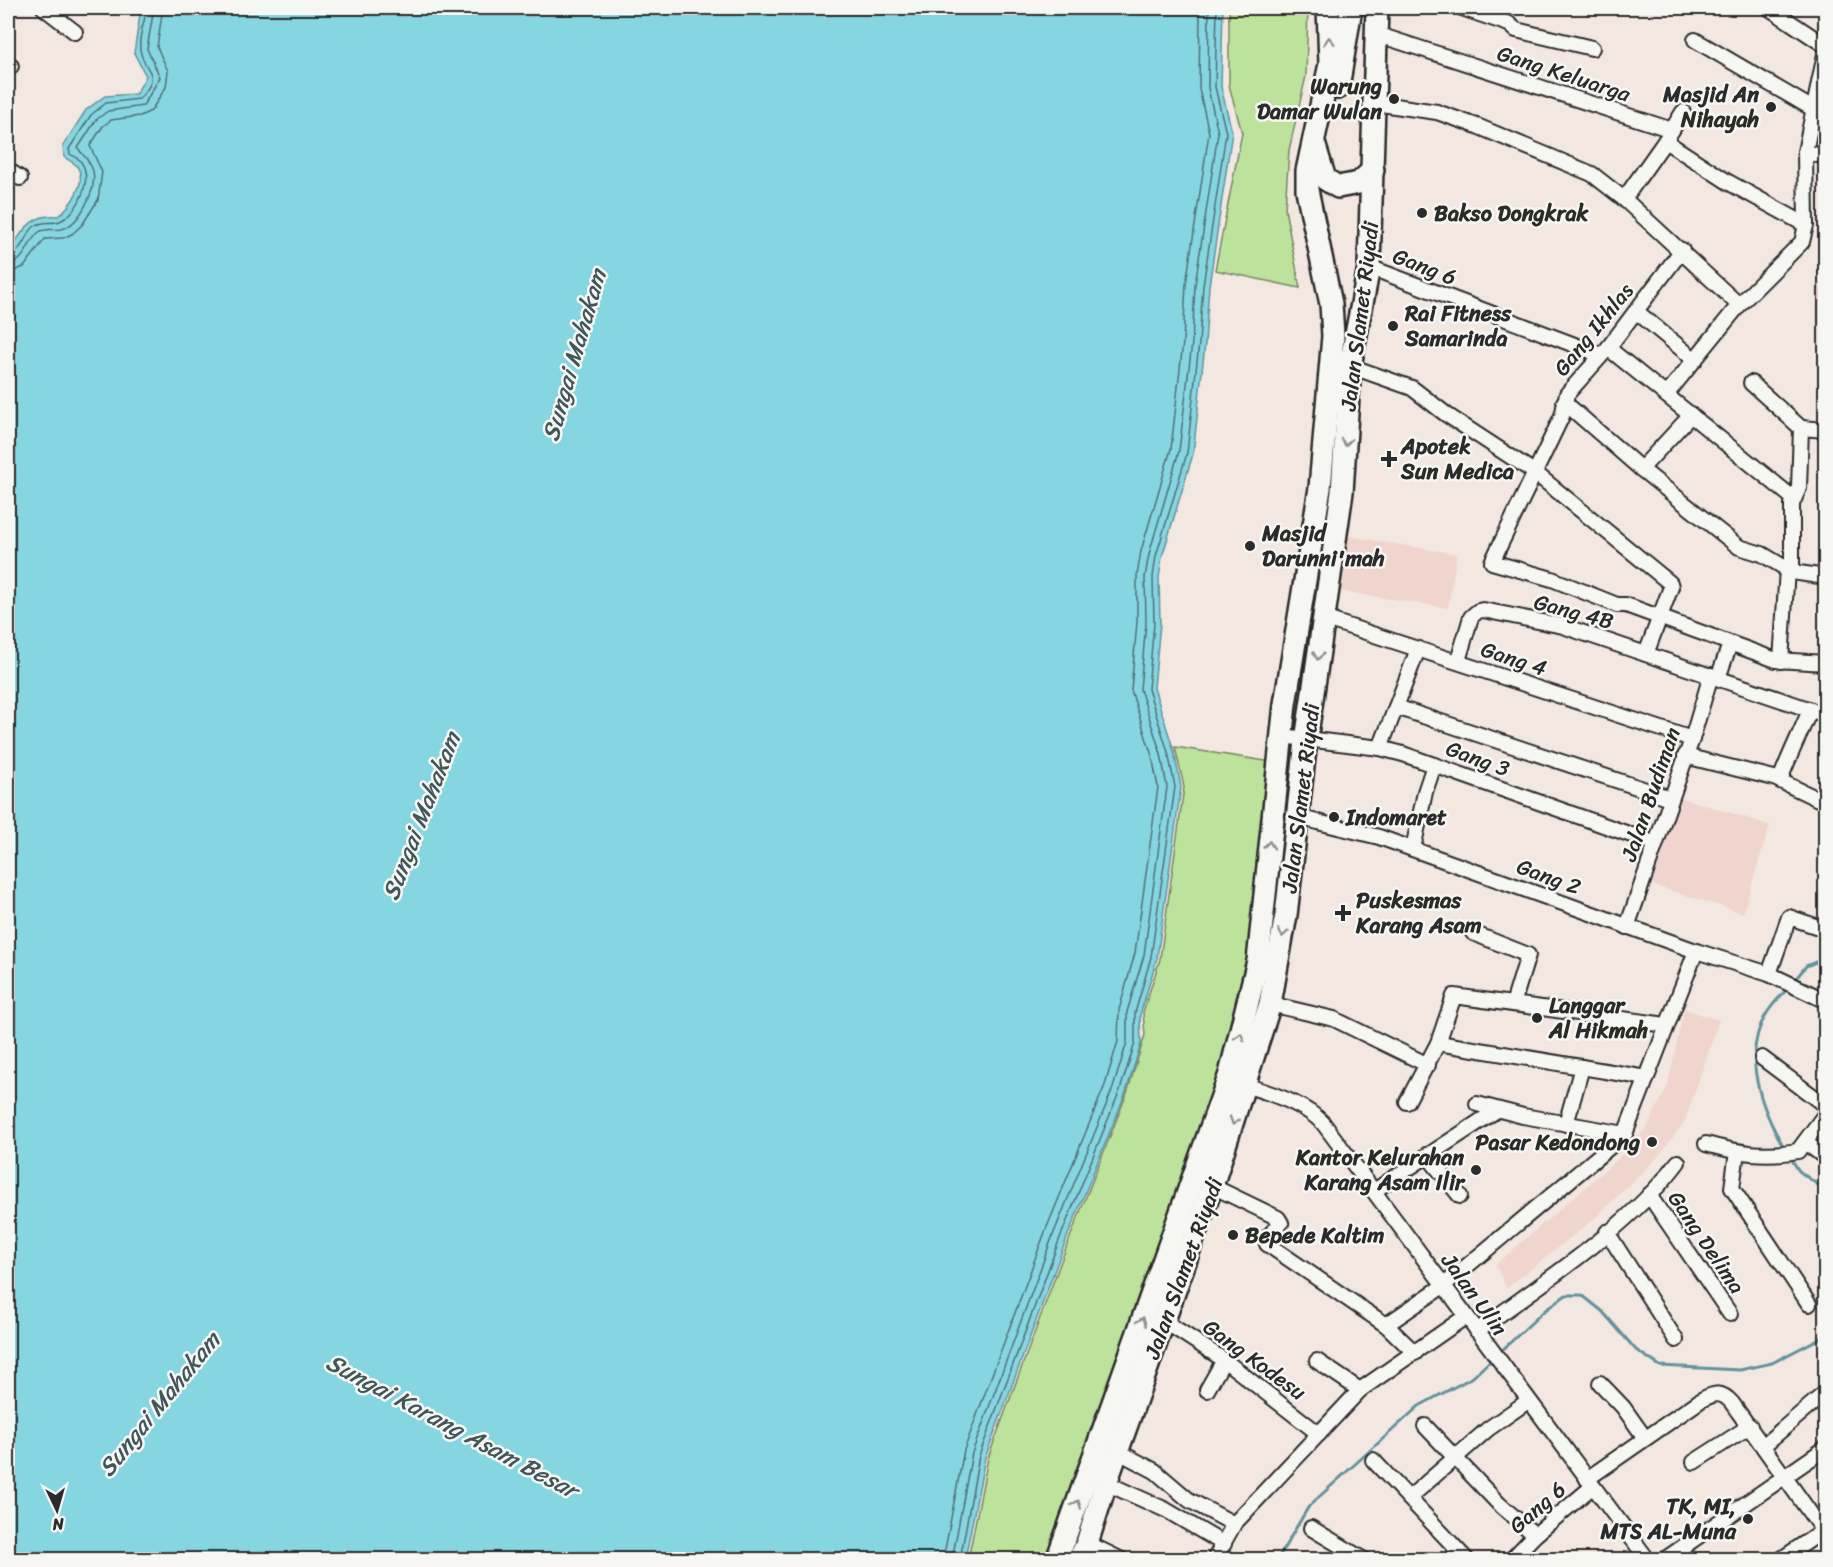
<svg xmlns="http://www.w3.org/2000/svg" width="1833" height="1567" viewBox="0 0 1833 1567" font-family="Sriracha,sans-serif">
<style>
.built{fill:#efd5ce}
.green{fill:#bde29c;stroke:#748664;stroke-width:1.5}
.water{fill:#86d6e2;stroke:#629299;stroke-width:1.5}
.lines{fill:none;stroke-linecap:round;stroke-linejoin:round}
.shore{stroke:#4f6f74;stroke-width:1.5}
.stream{stroke:#629299;stroke-width:3}
.minor-casing{stroke:#2b2b2b;stroke-width:18}
.highway-casing{stroke:#2b2b2b;stroke-width:26}
.minor{stroke:#f6f6f2;stroke-width:14}
.highway{stroke:#f6f6f2;stroke-width:21}
.oneway{stroke:#90908e}
.poi-dot{fill:#2b2b2b;stroke:#f6f6f2;stroke-width:2}
.labels{text-anchor:middle;stroke-width:5;stroke-linejoin:round;paint-order:stroke}
.street-label{font-size:22px;fill:#2b2b2b;stroke:#f6f6f2}
.poi-label{font-size:22px;font-weight:bold;fill:#2b2b2b;stroke:#f6f6f2;text-anchor:start}
.water-label{font-size:24px;font-style:italic;fill:#425659;stroke:#f6f6f2}
</style>
<rect width="100%" height="100%" fill="#f3e7e2"/>
<filter id="ink" filterUnits="userSpaceOnUse"><feTurbulence type="fractalNoise" baseFrequency=".0167" numOctaves="2"/><feDisplacementMap in="SourceGraphic" scale="12" xChannelSelector="R" yChannelSelector="G"/><feConvolveMatrix kernelMatrix="1 2 1 2 8 2 1 2 1" color-interpolation-filters="sRGB"/></filter>
<g filter="url(#ink)">
<g class="built">
<path d="M1823,186H1826L1825,324L1816,322Z"/>
<path d="M1348,536L1457,554L1448,608L1340,591Z"/>
<path d="M1679,797L1770,825L1743,913L1652,885Z"/>
<path d="M1684,1009L1719,1020L1685,1121L1658,1157L1593,1220L1507,1288L1495,1265L1616,1161L1648,1126L1668,1085Z"/>
</g>
<g class="green">
<path d="M1229,8H1308L1306,76L1289,150L1285,209L1300,288L1215,270L1242,133L1229,85Z"/>
<path d="M1175,747L1272,762L1250,968L1207,1111L1047,1559L968,1560L988,1458L1067,1245L1127,1093L1145,1035L1143,1012L1160,959L1184,787Z"/>
</g>
<path class="water" d="M141,8H1223L1221,87L1232,132L1209,286L1205,344L1193,454L1162,557L1159,578L1160,623L1154,688L1174,751L1181,787L1157,958L1140,1015L1141,1044L1126,1092L1066,1240L985,1458L965,1559H8V253C22,233 30,213 58,216C70,207 89,181 76,165C73,162 68,160 64,157L63,146L86,110L105,96L136,94L146,76L134,53Z"/>
<g class="lines">
<g class="shore">
<path d="M8,256C22,254 25,233 35,226C44,220 54,225 62,220C79,211 93,179 81,162C79,158 73,156 70,154L69,149L91,115L106,103L139,99C165,72 143,73 140,49C138,35 145,21 147,8"/>
<path d="M8,264C26,263 27,242 39,232C46,227 54,231 62,229C80,224 97,189 93,171C90,160 83,156 78,148L96,120L108,111L143,106L160,77L147,49L154,8"/>
<path d="M8,273L24,267L45,239L63,238L72,234L82,225L98,200L102,172L90,146L103,126L111,120L140,116L151,111L166,87L168,71L157,47L163,8"/>
<path d="M943,1560L964,1450L1045,1232L1105,1085L1118,1041L1119,1010L1135,953L1158,787L1152,756L1131,690L1137,622V576L1141,551L1171,449L1183,342L1186,284L1209,133L1199,89L1200,8"/>
<path d="M952,1560L972,1453L1053,1235L1113,1088L1127,1042V1012L1144,955L1167,787L1161,754L1140,689L1146,623L1145,577L1149,554L1179,451L1192,343L1195,285L1218,133L1208,88L1209,8"/>
<path d="M960,1560L979,1456L1060,1238L1120,1090L1135,1043V1013L1151,957L1175,787L1168,752L1148,689L1154,623L1153,577L1156,556L1187,453L1199,343L1203,286L1226,133L1215,87L1217,8"/>
</g>
<g class="stream">
<path d="M1794,981L1806,966L1826,958"/>
<path d="M1785,1149C1762,1111 1740,1055 1767,1013C1772,1004 1781,996 1788,988"/>
<path d="M1790,1157L1799,1171L1826,1191"/>
<path d="M1498,1354L1544,1311L1566,1295H1582L1602,1311L1636,1350L1660,1366L1740,1370L1772,1363L1826,1335"/>
<path d="M1277,1560L1309,1506L1419,1406L1473,1377L1493,1358"/>
</g>
<defs>
<g id="minor">
<path d="M44,8L75,32"/>
<path d="M1462,8L1509,24L1516,30L1592,48"/>
<path d="M1769,8L1826,46"/>
<path d="M1376,34L1672,130L1665,141L1728,182L1806,225"/>
<path d="M1695,40L1813,109"/>
<path d="M8,64L11,66"/>
<path d="M1374,103L1437,112L1477,126L1592,174L1624,199L1739,305"/>
<path d="M1672,130L1683,112"/>
<path d="M1805,152L1826,157"/>
<path d="M8,170L20,178"/>
<path d="M1624,199L1665,141"/>
<path d="M1682,250L1608,348L1567,394L1562,416L1492,562L1552,579L1617,605H1626L1776,660L1826,663"/>
<path d="M1369,267L1601,355"/>
<path d="M1637,312L1695,360"/>
<path d="M1608,348L1793,498"/>
<path d="M1350,366L1412,388L1447,415L1534,472L1670,583L1671,587L1646,654"/>
<path d="M1751,383L1801,428L1799,488L1792,504V572"/>
<path d="M1666,395L1739,305L1802,242L1806,225L1805,152L1826,49"/>
<path d="M1564,402L1641,469L1739,547L1762,554L1792,572L1826,577"/>
<path d="M1801,428L1826,430"/>
<path d="M1641,469L1691,415"/>
<path d="M1323,618L1692,739"/>
<path d="M1458,661L1471,617L1478,611L1483,610L1563,626L1826,715"/>
<path d="M1781,661L1787,569"/>
<path d="M1718,678L1730,644"/>
<path d="M1396,707L1418,649"/>
<path d="M1282,736L1380,748L1403,754L1654,843"/>
<path d="M1380,748L1396,707L1670,798"/>
<path d="M1685,756L1774,778L1818,799L1826,796"/>
<path d="M1780,780C1789,756 1800,734 1810,710"/>
<path d="M1297,817L1379,837L1696,951L1769,974L1826,1001"/>
<path d="M1413,849L1425,792L1434,765"/>
<path d="M1627,927L1692,739L1711,675"/>
<path d="M1473,933L1528,955L1513,1004"/>
<path d="M1769,974L1789,917L1821,928L1826,924"/>
<path d="M1270,1004L1334,1019L1428,1065"/>
<path d="M1438,1043L1647,1078"/>
<path d="M1762,1058L1826,1106"/>
<path d="M1246,1085C1273,1095 1302,1102 1323,1123L1648,1560"/>
<path d="M1407,1102L1438,1043L1454,996L1666,1025"/>
<path d="M1477,1104L1523,1116L1625,1134"/>
<path d="M1566,1124L1582,1067"/>
<path d="M1805,1142L1826,1158"/>
<path d="M1706,1144C1738,1153 1765,1157 1798,1151L1826,1113"/>
<path d="M1737,1152L1732,1188L1809,1304"/>
<path d="M1427,1155L1460,1196"/>
<path d="M1212,1186L1278,1218L1281,1223L1266,1239L1267,1244L1386,1325L1415,1353"/>
<path d="M1374,1191L1497,1110"/>
<path d="M1649,1195L1730,1314"/>
<path d="M1607,1232L1676,1340"/>
<path d="M1164,1321L1224,1360L1319,1434"/>
<path d="M1386,1325L1443,1286L1625,1134L1696,951"/>
<path d="M1477,1331C1542,1283 1629,1228 1678,1162"/>
<path d="M1317,1361L1360,1390"/>
<path d="M1600,1383L1623,1407L1645,1438"/>
<path d="M1207,1390L1224,1360"/>
<path d="M1425,1426L1499,1504L1535,1535"/>
<path d="M1764,1445L1826,1392"/>
<path d="M1117,1451L1155,1471L1189,1500L1234,1524"/>
<path d="M1373,1460L1467,1560"/>
<path d="M1694,1462L1750,1426"/>
<path d="M1587,1479L1701,1400C1715,1393 1722,1391 1732,1403L1823,1531"/>
<path d="M1106,1483L1166,1510L1224,1544"/>
<path d="M1409,1498L1488,1429L1528,1401"/>
<path d="M1311,1528L1364,1560"/>
<path d="M1087,1543L1122,1560"/>
<path d="M1214,1560L1234,1524L1360,1390L1465,1317"/>
<path d="M1511,1560L1535,1535L1592,1487"/>
<path d="M1664,1560L1826,1448"/>
<path d="M1780,1560L1826,1529"/>
</g>
<g id="highway">
<path d="M1338,88L1351,8"/>
<path d="M1314,143L1325,179L1338,187L1359,183L1373,170"/>
<path d="M1057,1560L1230,1074L1258,961L1285,704L1320,488L1333,336L1331,304L1307,190V171L1330,64L1328,8"/>
<path d="M1079,1560L1087,1543L1106,1483L1212,1186L1270,1004L1286,915L1306,741L1342,492L1350,366L1369,267L1377,8"/>
</g>
</defs>
<use href="#minor" class="minor-casing"/>
<use href="#highway" class="highway-casing"/>
<use href="#minor" class="minor"/>
<use href="#highway" class="highway"/>
</g>
<defs><path id="oneway-chevron" d="M-2-3.5L2.5 0L-2 3.5" fill="none" stroke-width="1.6" stroke-linecap="round" stroke-linejoin="round" transform="scale(1.5)"/></defs>
<g class="oneway">
<use href="#oneway-chevron" transform="translate(1329 41) rotate(-92)"/>
<use href="#oneway-chevron" transform="translate(1346 442) rotate(94)"/>
<use href="#oneway-chevron" transform="translate(1318 656) rotate(98)"/>
<use href="#oneway-chevron" transform="translate(1269 845) rotate(-85)"/>
<use href="#oneway-chevron" transform="translate(1283 933) rotate(100)"/>
<use href="#oneway-chevron" transform="translate(1240 1037) rotate(-74)"/>
<use href="#oneway-chevron" transform="translate(1234 1121) rotate(108)"/>
<use href="#oneway-chevron" transform="translate(1142 1321) rotate(-70)"/>
<use href="#oneway-chevron" transform="translate(1077 1504) rotate(-70)"/>
</g>
</g>
<g class="poi-dot">
<circle cx="1394" cy="99" r="6"/>
<circle cx="1771" cy="107" r="6"/>
<circle cx="1422" cy="213" r="6"/>
<circle cx="1393" cy="326" r="6"/>
<path d="M1386 450h6v6h6v6h-6v6h-6v-6h-6v-6h6z"/>
<circle cx="1250" cy="546" r="6"/>
<circle cx="1334" cy="817" r="6"/>
<path d="M1340 904h6v6h6v6h-6v6h-6v-6h-6v-6h6z"/>
<circle cx="1537" cy="1018" r="6"/>
<circle cx="1652" cy="1142" r="6"/>
<circle cx="1476" cy="1170" r="6"/>
<circle cx="1233" cy="1235" r="6"/>
<circle cx="1748" cy="1519" r="6"/>
</g>
<g class="labels">
<g class="street-label">
<text transform="translate(1564 73) rotate(18)" y="8">Gang Keluarga</text>
<text transform="translate(1425 266) rotate(21)" y="8">Gang 6</text>
<text transform="translate(1359 316) rotate(-83)" y="8">Jalan Slamet Riyadi</text>
<text transform="translate(1593 329) rotate(-51)" y="8">Gang Ikhlas</text>
<text transform="translate(1574 611) rotate(15)" y="8">Gang 4B</text>
<text transform="translate(1514 658) rotate(18)" y="8">Gang 4</text>
<text transform="translate(1478 758) rotate(20)" y="8">Gang 3</text>
<text transform="translate(1650 794) rotate(-71)" y="8">Jalan Budiman</text>
<text transform="translate(1300 798) rotate(-83)" y="8">Jalan Slamet Riyadi</text>
<text transform="translate(1549 876) rotate(20)" y="8">Gang 2</text>
<text transform="translate(1707 1242) rotate(56)" y="8">Gang Delima</text>
<text transform="translate(1183 1268) rotate(-70)" y="8">Jalan Slamet Riyadi</text>
<text transform="translate(1475 1294) rotate(54)" y="8">Jalan Ulin</text>
<text transform="translate(1255 1359) rotate(36)" y="8">Gang Kodesu</text>
<text transform="translate(1537 1507) rotate(-41)" y="8">Gang 6</text>
</g>
<g class="poi-label">
<text x="1382" y="94" text-anchor="end">Warung<tspan x="1382" dy="25">Damar Wulan</tspan></text>
<text x="1759" y="102" text-anchor="end">Masjid An<tspan x="1759" dy="25">Nihayah</tspan></text>
<text x="1434" y="221">Bakso Dongkrak</text>
<text x="1405" y="321">Rai Fitness<tspan x="1405" dy="25">Samarinda</tspan></text>
<text x="1401" y="454">Apotek<tspan x="1401" dy="25">Sun Medica</tspan></text>
<text x="1262" y="541">Masjid<tspan x="1262" dy="25">Darunni'mah</tspan></text>
<text x="1346" y="825">Indomaret</text>
<text x="1356" y="908">Puskesmas<tspan x="1356" dy="25">Karang Asam</tspan></text>
<text x="1549" y="1013">Langgar<tspan x="1549" dy="25">Al Hikmah</tspan></text>
<text x="1640" y="1150" text-anchor="end">Pasar Kedondong</text>
<text x="1464" y="1165" text-anchor="end">Kantor Kelurahan<tspan x="1464" dy="25">Karang Asam Ilir</tspan></text>
<text x="1245" y="1243">Bepede Kaltim</text>
<text x="1736" y="1514" text-anchor="end">TK, MI,<tspan x="1736" dy="25">MTS AL-Muna</tspan></text>
</g>
<g class="water-label">
<text transform="translate(574 355) rotate(-74)" y="8">Sungai Mahakam</text>
<text transform="translate(421 816) rotate(-69)" y="8">Sungai Mahakam</text>
<text transform="translate(159 1404) rotate(-51)" y="8">Sungai Mahakam</text>
<text transform="translate(452 1426) rotate(28)" y="8">Sungai Karang Asam Besar</text>
</g>
</g>
<rect width="1833" height="1567" fill="none" stroke="#f6f6f2" stroke-width="30"/>
<rect x="15" y="15" width="1803" height="1537" fill="none" stroke="#2b2b2b" stroke-width="2" filter="url(#ink)"/>
<g transform="translate(57 1510) rotate(175)" stroke="#f6f6f2" stroke-width="4.5" paint-order="stroke">
<path d="M0-4.5L10 22L0 15L-10 22Z" fill="#2b2b2b"/>
<text y="-9" font-size="16" font-weight="bold" text-anchor="middle" fill="#2b2b2b">N</text>
</g>
</svg>
